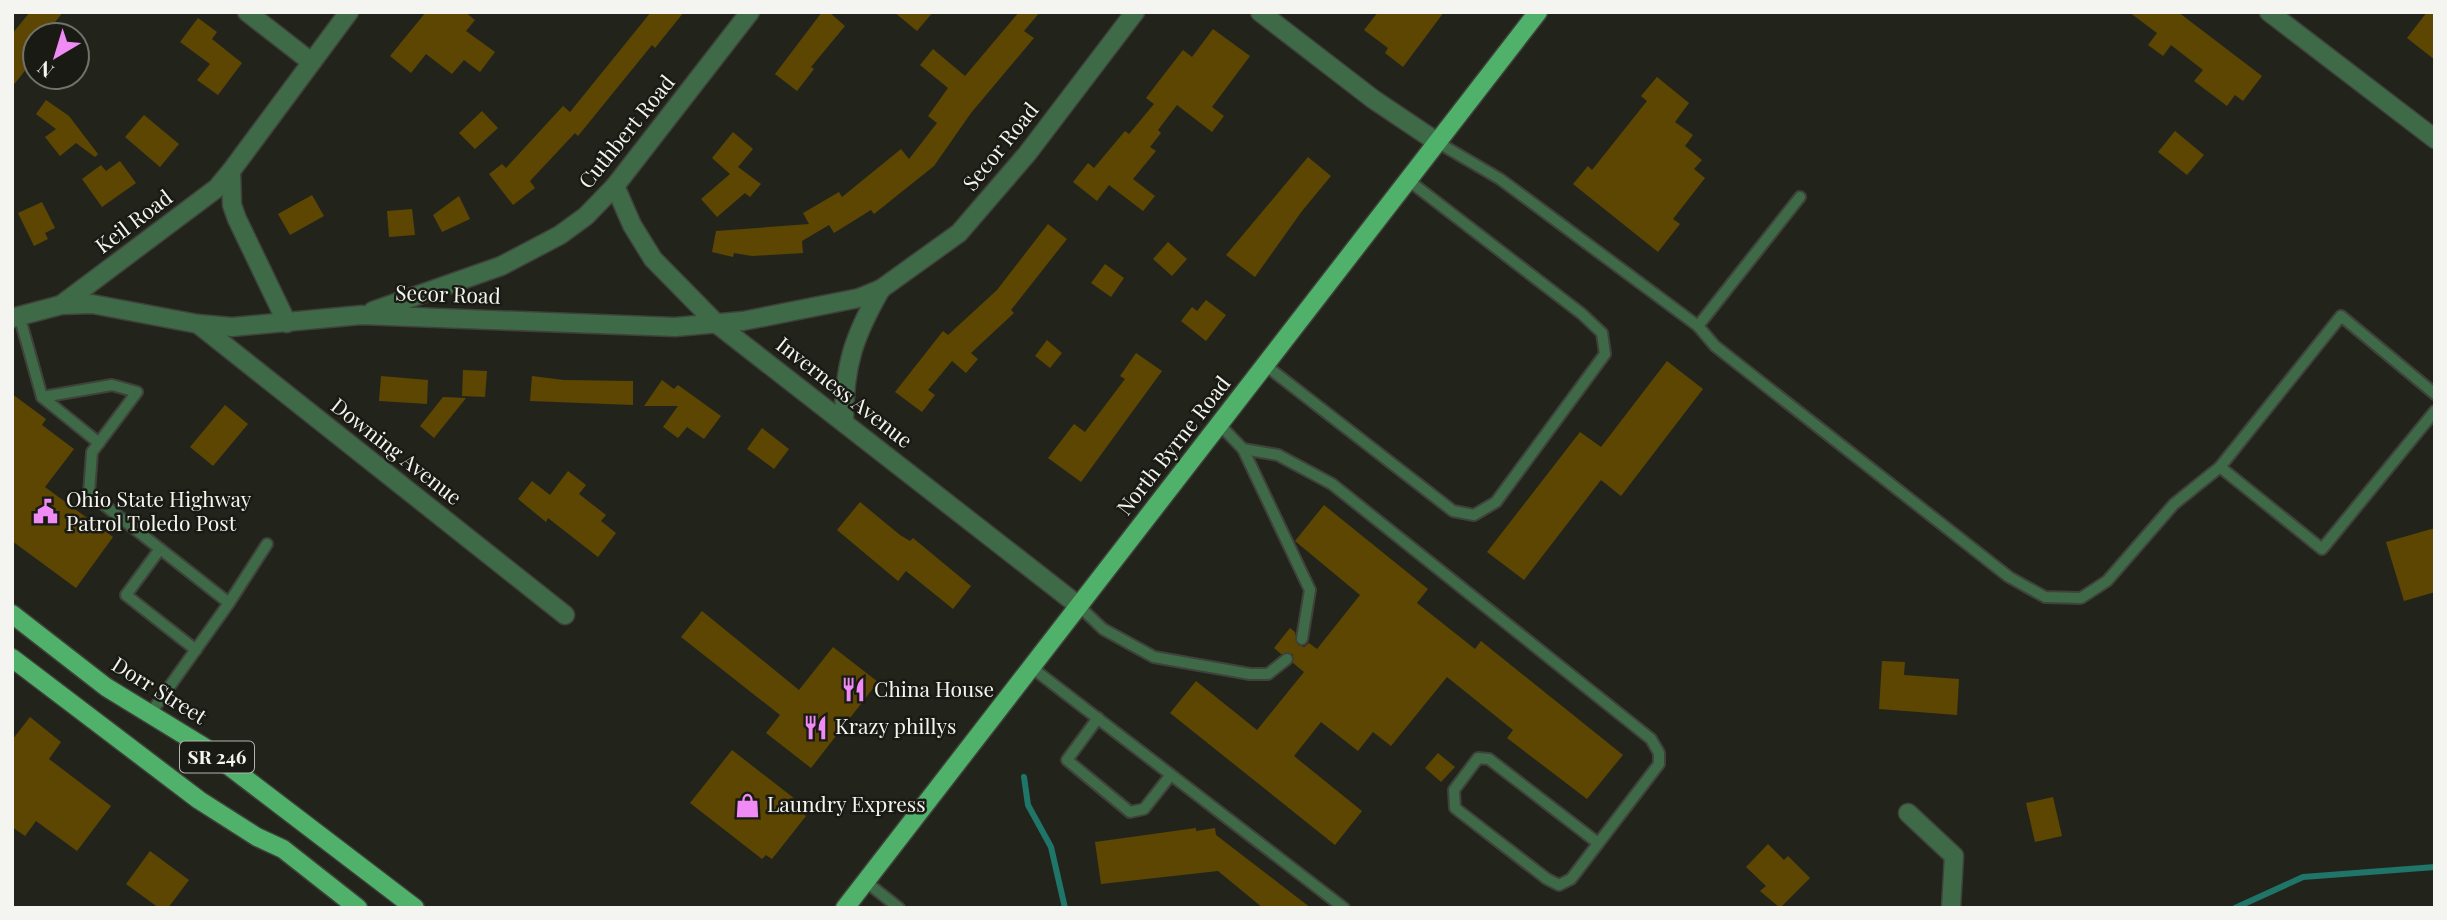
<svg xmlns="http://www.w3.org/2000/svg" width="2447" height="920" viewBox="0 0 2447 920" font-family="'Playfair Display',serif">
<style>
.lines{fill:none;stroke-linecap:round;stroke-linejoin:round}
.stream{stroke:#1e7568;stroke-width:6}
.building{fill:#5c4602}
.service-casing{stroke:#3f413a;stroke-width:14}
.minor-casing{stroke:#3f413a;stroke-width:21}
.primary-casing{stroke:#3f413a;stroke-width:21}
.service{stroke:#3e6a48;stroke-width:10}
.minor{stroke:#3e6a48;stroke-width:18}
.primary{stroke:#50b16b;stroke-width:18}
.labels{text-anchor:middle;stroke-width:5;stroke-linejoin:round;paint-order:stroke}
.shield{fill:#191a13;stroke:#b2b3ae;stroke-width:2}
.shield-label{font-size:19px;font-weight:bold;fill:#f4f5f0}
.street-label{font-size:21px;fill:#f4f5f0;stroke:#191a13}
.poi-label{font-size:21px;fill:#f4f5f0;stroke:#191a13;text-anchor:start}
</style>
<rect width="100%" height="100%" fill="#22241c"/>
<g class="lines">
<g class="stream">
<path d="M1024,777L1028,805L1051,847L1065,908"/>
<path d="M2235,908L2303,877L2435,867"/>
</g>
</g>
<g class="building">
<path d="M30,12H63L45,35H35V58L12,87V34Z"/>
<path d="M426,12H465L475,20L466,31L495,52L480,72L464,60L452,74L426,54L411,73L390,56Z"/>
<path d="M651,12H684L655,48L652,45L578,136L575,133L530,181L535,188L513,205L489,174L502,164L506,168L563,106L570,112Z"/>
<path d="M822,12H829L845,26L811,67L814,69L797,91L775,74Z"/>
<path d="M894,12H933L917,31Z"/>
<path d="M1019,12H1040L1024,31L1034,38L971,113L934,166L874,214L871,210L834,233L829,225L802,241L803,253L752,256L734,253L733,257L712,252L716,231L809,224L803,213L839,192L842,197L901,149L909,159L937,123L928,116L948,88L920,65L933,49L965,76Z"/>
<path d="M1378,12H1444L1403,67L1385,53L1388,48L1364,30Z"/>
<path d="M2129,12H2178L2262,76L2243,101L2235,95L2227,106L2194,81L2203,70L2171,45L2163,56L2148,45L2157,33Z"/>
<path d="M2427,12H2435V60L2407,38Z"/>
<path d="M198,18L217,32L212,39L242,63L218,95L197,80L210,64L180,42Z"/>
<path d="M1213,29L1250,56L1212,107L1224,116L1212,132L1177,105L1158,130L1161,133L1150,147L1156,151L1133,179L1155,196L1143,211L1109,185L1097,201L1073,182L1088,163L1094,168L1125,131L1129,134L1154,104L1146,98L1162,77L1183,50L1192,57Z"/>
<path d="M1657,77L1689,103L1675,122L1693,135L1685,146L1702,160L1694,169L1705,178L1673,219L1680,224L1658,252L1573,184L1588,166L1592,170L1647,101L1641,96Z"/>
<path d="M46,100L69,116L98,154L95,157L76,143L60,156L45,137L56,129L36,114Z"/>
<path d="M482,111L498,128L475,149L459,133Z"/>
<path d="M144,115L179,144L160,167L125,137Z"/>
<path d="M2175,131L2204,155L2187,175L2158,152Z"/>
<path d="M733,132L753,149L738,167L761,184L750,197L745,193L717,217L701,199L730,174L712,158Z"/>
<path d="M1308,157L1331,176L1302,211L1255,277L1226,255Z"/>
<path d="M120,161L136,183L102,207L82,179L101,165L106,171Z"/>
<path d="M312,195L324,216L290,235L278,214Z"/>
<path d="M459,196L470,219L442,232L433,215Z"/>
<path d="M42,202L55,228L45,233L48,239L34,246L18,213Z"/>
<path d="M412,209L415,235L389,237L387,211Z"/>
<path d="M1048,224L1067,239L1011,310L1014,313L971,353L978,359L966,373L952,361L928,390L935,395L922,412L895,392L943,331L948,335L997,290Z"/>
<path d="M1168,242L1187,259L1172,276L1153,259Z"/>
<path d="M1105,264L1124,278L1111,297L1091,283Z"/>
<path d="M1206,300L1226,315L1206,341L1181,321L1192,307L1197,311Z"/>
<path d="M1047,340L1062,353L1050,368L1035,356Z"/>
<path d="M1136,353L1162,371L1081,482L1048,458L1074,424L1085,432L1125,379L1120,376Z"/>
<path d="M1667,361L1703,389L1621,496L1601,480L1524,580L1487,552L1580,432L1601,447Z"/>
<path d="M463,370L487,371L485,397L462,396Z"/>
<path d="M381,376L428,380L427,404L379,401Z"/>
<path d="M532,376L564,380L633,381V405L530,401Z"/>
<path d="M662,380L674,389L678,385L721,416L704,439L687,427L678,438L663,427L678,406H644Z"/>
<path d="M12,394L46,419L42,425L74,449L45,487L113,537L76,588L12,541Z"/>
<path d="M443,397L466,398L434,438L420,426Z"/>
<path d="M225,405L248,424L213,466L190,447Z"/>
<path d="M762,428L789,449L774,469L747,449Z"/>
<path d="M568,471L586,485L579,494L606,515L601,521L616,533L598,557L548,518L546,522L518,499L532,481L550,495Z"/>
<path d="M860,502L900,535L910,541L913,538L971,586L953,609L906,571L898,581L837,530Z"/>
<path d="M1324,505L1428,589L1417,603L1475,649L1481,641L1623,755L1587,799L1507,738L1513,730L1447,677L1391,746L1373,732L1358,751L1321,722L1294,756L1362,811L1335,845L1170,713L1196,681L1257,730L1304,672L1293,663V654H1281L1274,648L1290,628L1295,632L1298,645L1304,647L1309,643L1317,649L1360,595L1295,541Z"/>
<path d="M2435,528V592L2404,601L2386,542Z"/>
<path d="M702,611L799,690L833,647L878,682L811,768L766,733L780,715L681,637Z"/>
<path d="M1882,661L1905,662L1904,675L1959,679L1957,715L1879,709Z"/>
<path d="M30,717L61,742L49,759L111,806L77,851L36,821L25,836L12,827V740Z"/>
<path d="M732,750L804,806L800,811L806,816L772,859L766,855L762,859L690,803Z"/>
<path d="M1438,753L1455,767L1441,782L1425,768Z"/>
<path d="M2053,797L2062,836L2035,842L2026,803Z"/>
<path d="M1196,828V831L1215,828L1216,835L1311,908H1263L1218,871L1101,884L1095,842Z"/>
<path d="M1768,844L1784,860L1788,856L1810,878L1780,908L1760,891L1766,886L1746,867Z"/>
<path d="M150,851L189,880L168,908H159L126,884Z"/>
</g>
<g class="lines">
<defs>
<g id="service">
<path d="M1437,142L1500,179L1698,326L1800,197"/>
<path d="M19,315L42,397L112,385L137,392L92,452L89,493L229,603L150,714"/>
<path d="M1698,326L1715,346L2009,577L2045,597L2081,598L2107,581L2174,504L2220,467"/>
<path d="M1265,365L1453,511L1474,515L1496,502L1605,354L1602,333L1582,314L1408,180"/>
<path d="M2435,394L2341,316L2220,467L2322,549L2435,411"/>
<path d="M42,397L99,443"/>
<path d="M1219,424L1243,449L1310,590L1302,639"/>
<path d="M1243,449L1278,455L1332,484L1651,739L1659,753V764L1571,879L1559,885L1547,879L1455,808L1454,790L1478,758L1489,759L1598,843"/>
<path d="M160,549L126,595L196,650"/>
<path d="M229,603L267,544"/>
<path d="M1079,606L1103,629L1154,657L1250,674H1268L1287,659"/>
<path d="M1031,667L1344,908"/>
<path d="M1098,718L1067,760L1130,812L1144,809L1170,776"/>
<path d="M865,881L899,908"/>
</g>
<g id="minor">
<path d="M247,12L310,61"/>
<path d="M1260,12L1373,99L1437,142"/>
<path d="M2269,12L2435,139"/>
<path d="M615,186L632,225L653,259L717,324L1079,606"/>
<path d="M61,305L217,188L231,171"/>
<path d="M373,311L501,266L560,235L586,216L615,186L750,12"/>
<path d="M12,318L61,305L92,304L198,324L232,327L361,315L675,327L743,321L859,298L881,289L959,233L1027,154L1135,12"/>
<path d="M287,323L237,219L232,205L231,171L349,12"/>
<path d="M198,324L565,615"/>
<path d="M844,420C844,365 854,336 881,289"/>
<path d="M1908,813L1954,856L1951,908"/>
</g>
<g id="primary">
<path d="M12,614L106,687L204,747L415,908"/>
<path d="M12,658L199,800L257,837L283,849L358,908"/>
<path d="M845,908L1538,12"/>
</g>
</defs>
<use href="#service" class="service-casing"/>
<use href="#minor" class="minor-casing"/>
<use href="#primary" class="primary-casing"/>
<use href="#service" class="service"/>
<use href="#minor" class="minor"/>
<use href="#primary" class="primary"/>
</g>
<defs>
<symbol id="civic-bare" viewBox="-9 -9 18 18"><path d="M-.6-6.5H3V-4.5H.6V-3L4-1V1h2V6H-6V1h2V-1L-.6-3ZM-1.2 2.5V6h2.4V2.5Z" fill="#f08bf5" stroke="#191a13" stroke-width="2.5" paint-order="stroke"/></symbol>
<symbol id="restaurant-bare" viewBox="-9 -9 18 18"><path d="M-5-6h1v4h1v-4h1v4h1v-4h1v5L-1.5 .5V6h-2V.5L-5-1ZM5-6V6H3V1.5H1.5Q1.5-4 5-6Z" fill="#f08bf5" stroke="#191a13" stroke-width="2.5" paint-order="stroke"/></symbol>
<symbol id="shop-bare" viewBox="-9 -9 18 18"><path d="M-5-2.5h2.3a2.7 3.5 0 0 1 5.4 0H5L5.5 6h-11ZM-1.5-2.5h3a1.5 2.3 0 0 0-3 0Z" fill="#f08bf5" stroke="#191a13" stroke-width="2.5" paint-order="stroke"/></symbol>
</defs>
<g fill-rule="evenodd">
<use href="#civic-bare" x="28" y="494" width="35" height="35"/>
<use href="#restaurant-bare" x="836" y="672" width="35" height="35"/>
<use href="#restaurant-bare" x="798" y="710" width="35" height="35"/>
<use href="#shop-bare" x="730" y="788" width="35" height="35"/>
</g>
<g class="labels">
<rect class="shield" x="180" y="741.5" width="74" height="31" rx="5"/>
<g class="shield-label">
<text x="217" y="764">SR 246</text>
</g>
<g class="street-label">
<text transform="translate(627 132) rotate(-51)" y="7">Cuthbert Road</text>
<text transform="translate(1001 147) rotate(-51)" y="7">Secor Road</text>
<text transform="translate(134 222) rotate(-37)" y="7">Keil Road</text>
<text transform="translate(448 295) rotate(2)" y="7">Secor Road</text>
<text transform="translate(844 393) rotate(38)" y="7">Inverness Avenue</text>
<text transform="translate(1174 446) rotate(-52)" y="7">North Byrne Road</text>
<text transform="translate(396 452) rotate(38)" y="7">Downing Avenue</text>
<text transform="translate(159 691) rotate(32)" y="7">Dorr Street</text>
</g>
<g class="poi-label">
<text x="66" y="507">Ohio State Highway<tspan x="66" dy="24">Patrol Toledo Post</tspan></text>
<text x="874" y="697">China House</text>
<text x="835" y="734">Krazy phillys</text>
<text x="767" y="812">Laundry Express</text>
</g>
</g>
<rect width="2447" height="920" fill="none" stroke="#f4f5f0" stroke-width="28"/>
<g transform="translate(56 56) rotate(218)"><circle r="33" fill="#191a13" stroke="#71726b" stroke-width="2"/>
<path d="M0-5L12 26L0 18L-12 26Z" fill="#f08bf5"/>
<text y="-10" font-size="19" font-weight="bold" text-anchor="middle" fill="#f4f5f0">N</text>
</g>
</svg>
